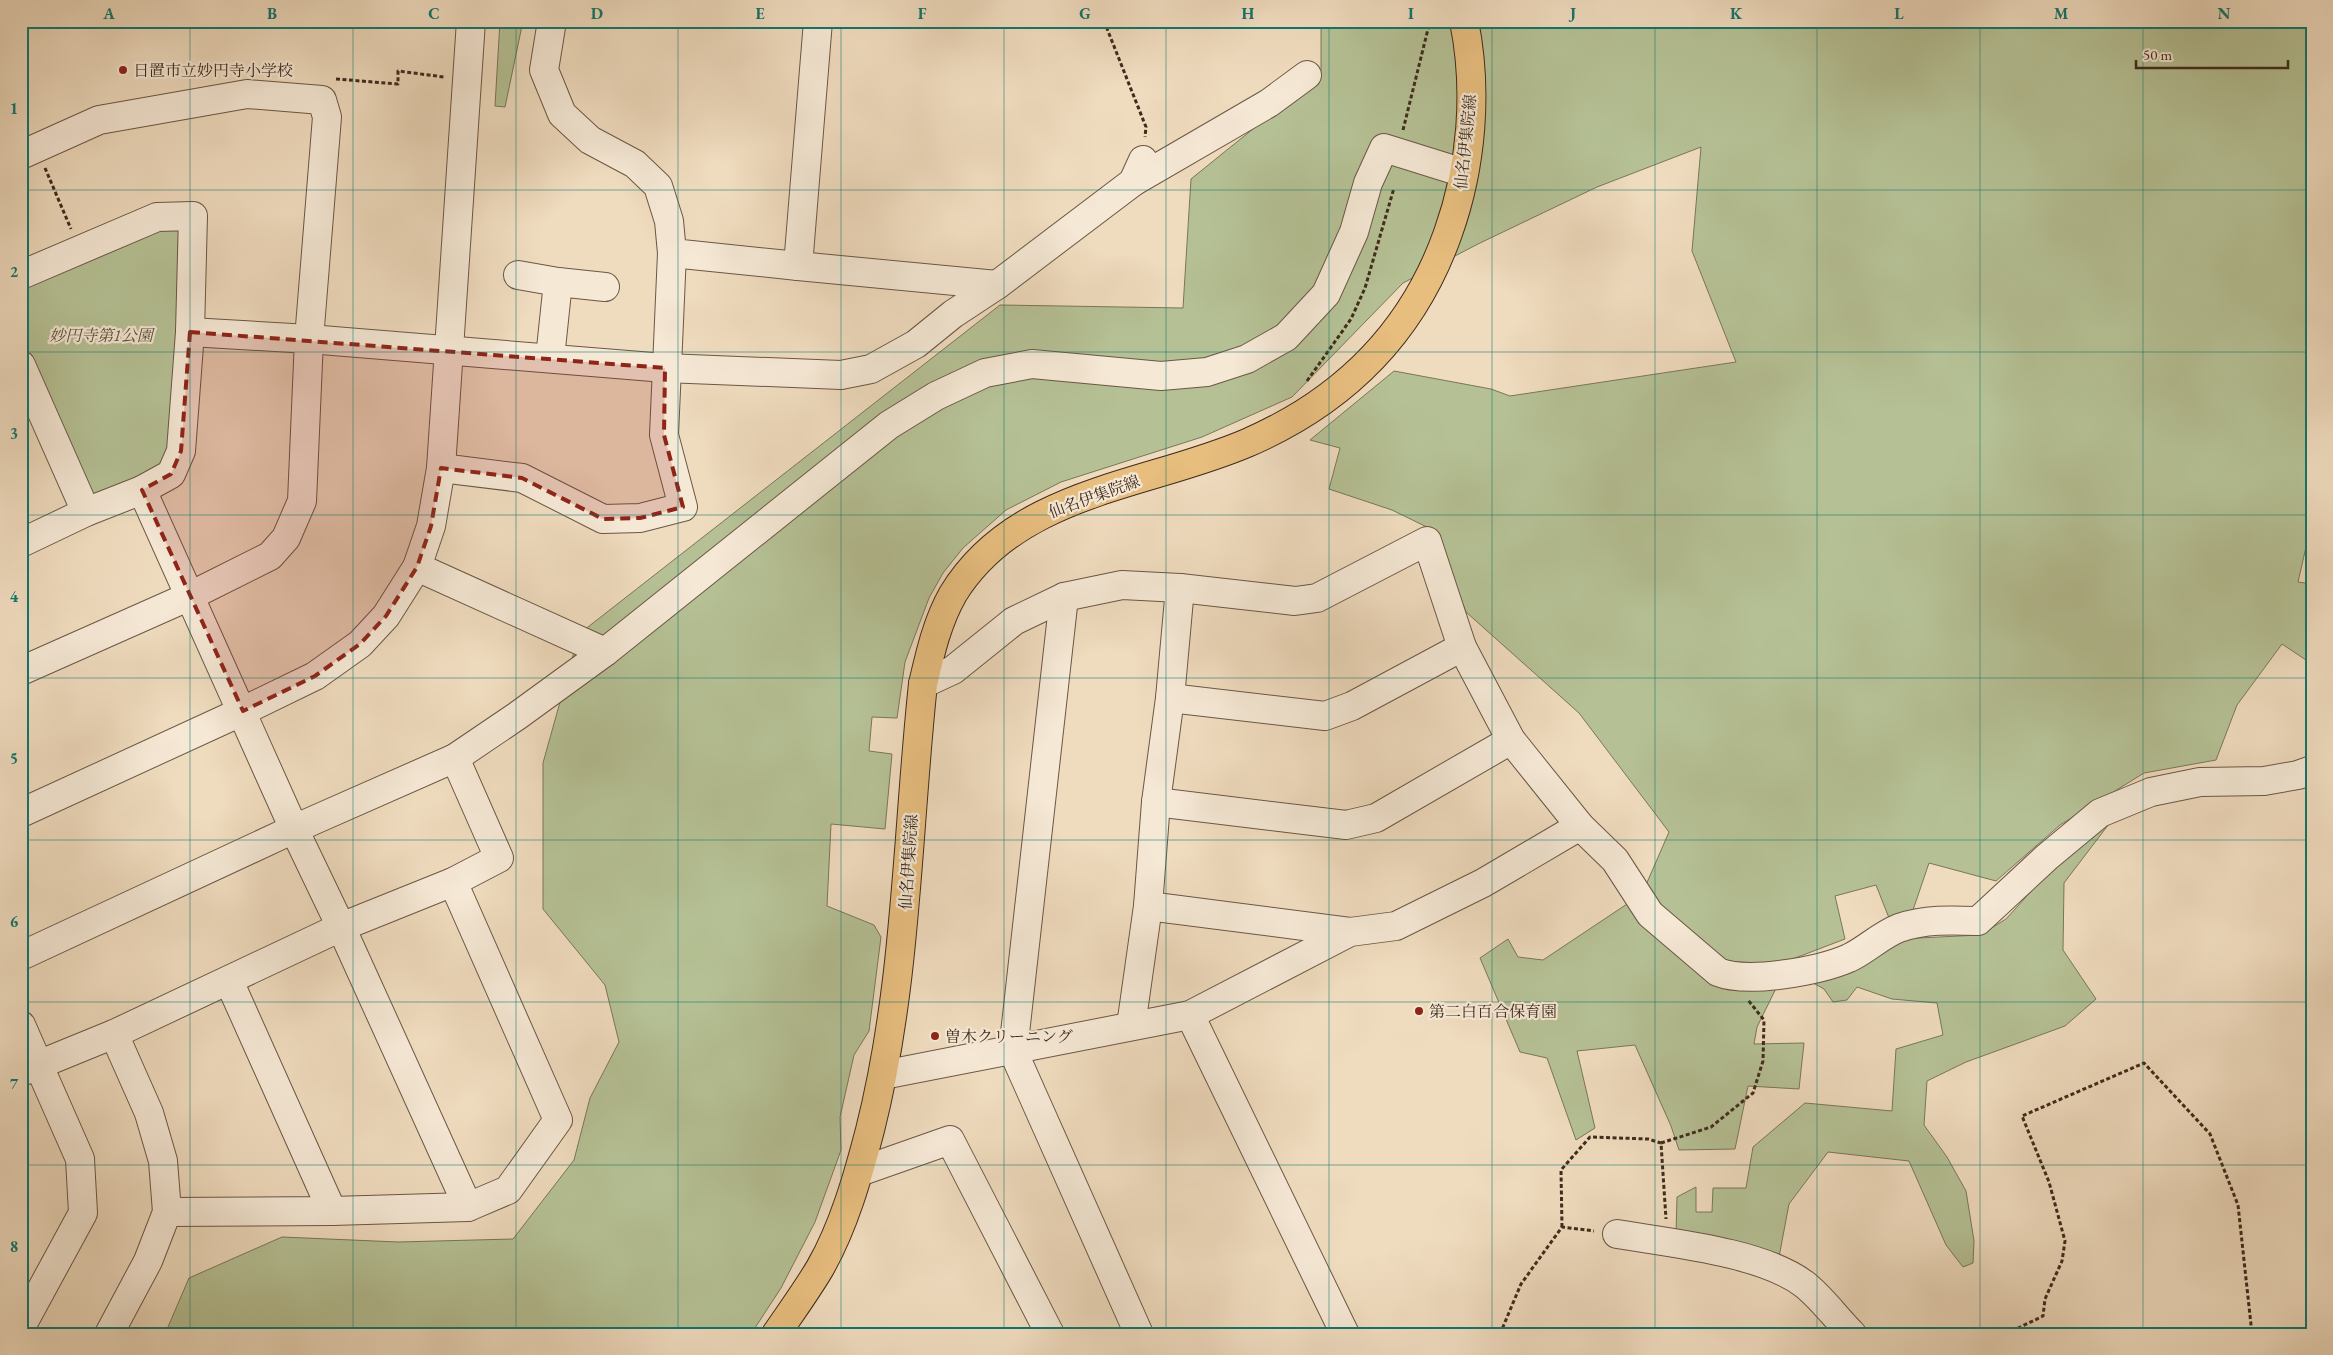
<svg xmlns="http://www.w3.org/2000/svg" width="2333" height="1355" viewBox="0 0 2333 1355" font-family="'EB Garamond','Noto Serif JP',serif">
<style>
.green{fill:#b5c195;stroke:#7a7659}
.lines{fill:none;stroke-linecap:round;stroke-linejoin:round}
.minor-casing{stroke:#6b5745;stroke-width:30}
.major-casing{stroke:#3f2b1d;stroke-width:30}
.path{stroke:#3f2b1d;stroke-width:3;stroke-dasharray:4 2.5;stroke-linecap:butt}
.minor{stroke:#f5e8d5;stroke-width:28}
.major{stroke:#e8be7f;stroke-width:28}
.marked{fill:#8f2418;fill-opacity:0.2;stroke:#8f2418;stroke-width:4;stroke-dasharray:10 6;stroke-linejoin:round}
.grid{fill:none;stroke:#0f766e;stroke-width:1;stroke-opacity:0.55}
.poi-dot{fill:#8f2418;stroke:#f5e8d5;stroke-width:2}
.labels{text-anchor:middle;stroke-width:4.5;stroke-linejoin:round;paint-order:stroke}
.poi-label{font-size:16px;fill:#3f2b1d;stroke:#f5e8d5;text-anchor:start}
.street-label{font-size:16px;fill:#3f2b1d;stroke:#f5e8d5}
.park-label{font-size:16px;font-style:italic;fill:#5c503b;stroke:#f5e8d5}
.neatline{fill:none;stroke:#0f766e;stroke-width:2}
.grid-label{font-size:16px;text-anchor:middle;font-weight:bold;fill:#0f766e}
</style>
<rect width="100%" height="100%" fill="#efdbbe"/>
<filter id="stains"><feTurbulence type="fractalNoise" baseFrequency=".004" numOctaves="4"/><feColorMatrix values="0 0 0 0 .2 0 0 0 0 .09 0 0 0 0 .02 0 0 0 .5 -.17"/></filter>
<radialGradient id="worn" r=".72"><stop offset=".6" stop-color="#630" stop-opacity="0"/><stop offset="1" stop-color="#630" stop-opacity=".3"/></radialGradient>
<g class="green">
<path d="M500,21H523L505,107L495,106Z"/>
<path d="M1321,21H1450L1453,26L1472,21H2312V532L2309,534L2298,582L2312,584V664L2282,644L2237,705L2216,760L2144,773L2060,825L1996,881L1929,863L1913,910L1889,918L1876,885L1835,896L1845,939L1790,960L1757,1027L1754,1044L1804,1043L1799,1089L1748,1086L1735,1149L1679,1150L1671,1126L1635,1045L1577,1051L1595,1128L1576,1140L1547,1058L1520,1052L1480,958L1508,939L1518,957L1543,960L1642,894L1669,832L1579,713L1466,612L1435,531L1392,510L1329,489L1340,448L1310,440L1394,371L1491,389L1510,396L1736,362L1692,251L1701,147L1597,187L1478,244L1403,283L1292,397L1202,437L1061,482L1006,510L963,548L943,573L929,598L905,662L897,718L872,717L869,751L892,754L885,829L831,824L827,906L874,925L881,937L869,1031L854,1055L840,1117L841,1150L815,1222L781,1288L751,1334H165L189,1278L282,1237L398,1242L513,1239L574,1160L590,1098L619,1042L605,985L543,909V763L579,634L1000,305L1183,308L1191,179L1321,74Z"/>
<path d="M175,225L184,235L171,443L161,470L104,497L89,494L21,343V286Z"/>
<path d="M2115,816L2064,883L2063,950L2096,999L2065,1026L1966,1062L1927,1081L1924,1125L1947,1157L1966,1191L1974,1241L1973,1263L1963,1267L1946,1245L1909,1161L1828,1152L1789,1204L1779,1257L1676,1235L1677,1197L1696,1187V1212H1712L1713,1188H1746L1753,1147L1805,1103L1892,1111L1896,1049L1943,1035L1937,1003L1892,999L1857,987L1847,1000L1833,1002L1824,989L1808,980L1898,939L1980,935L2006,919L2064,855Z"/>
</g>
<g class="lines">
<defs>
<g id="minor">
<path d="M552,21L544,70L562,114L590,140L635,164L658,186L669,221L672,253L798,266L818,21"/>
<path d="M21,155L99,120L247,94L322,100L327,117L309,339L302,501L286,538L270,556L190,596L21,671"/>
<path d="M1133,182L1269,103L1307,75"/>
<path d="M798,266L997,285"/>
<path d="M21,275L157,217L193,216L190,332L181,451L171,474L142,490L86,512L21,543"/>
<path d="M518,275L558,282"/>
<path d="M190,332L309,339L665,368L841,375L871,369L916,344L953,314L997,285L1133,182L1143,160"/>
<path d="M550,358L558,282L605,287"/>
<path d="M21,365L86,512"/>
<path d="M441,468L522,478L603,519L640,518L683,507L664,435L672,253"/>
<path d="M142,490L294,829L341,927L468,1207"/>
<path d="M417,567L605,652"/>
<path d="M1064,597L1013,1051L1139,1334"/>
<path d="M923,684L953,670L1014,621L1064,597L1122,585L1180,588L1295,601L1317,598L1427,541L1462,647L1511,740L1580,826L1615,860L1650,914L1718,972C1748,984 1819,971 1849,958C1866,950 1881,935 1899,928C1925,919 1951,920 1978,921L2047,857L2100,813L2151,792L2200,782L2264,781L2298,775L2312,770"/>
<path d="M1170,698L1325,716L1352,706L1462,647"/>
<path d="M1156,802L1346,825L1376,818L1511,740"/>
<path d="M21,813L243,711L315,676L360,644L386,616L417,567L431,526L441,468L471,21"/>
<path d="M1148,906L1350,932"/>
<path d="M21,956L294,829L455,758L517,716L605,652L889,425L936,396L985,373L1032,364L1161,376L1207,372L1247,359L1286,337L1326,294L1354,232L1368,183L1384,148L1464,173"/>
<path d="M229,981L332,1211"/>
<path d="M1190,1015L1345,1334"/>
<path d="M21,1025L80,1159L83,1213L21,1327"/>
<path d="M1131,1026L1148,906L1156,802L1170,698L1180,588"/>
<path d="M21,1072L114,1034L341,927L453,882L499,858L455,758"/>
<path d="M883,1075L1190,1015L1350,932L1396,926L1483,883L1580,826"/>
<path d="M859,1172L950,1140L1050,1334"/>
<path d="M167,1212L332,1211L468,1207L508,1190L558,1120L453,882"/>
<path d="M1617,1234C1670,1243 1762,1252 1804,1284C1821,1297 1836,1318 1852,1334"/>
<path d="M109,1334L148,1261L167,1212L163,1161L149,1113L114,1034"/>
</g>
<path id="major" d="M776,1334C791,1312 807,1290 820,1268C844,1226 858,1176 870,1130C907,984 907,833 923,684C930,654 937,622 953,594C1016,491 1147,486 1247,443C1344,401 1413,332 1448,233C1472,166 1478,90 1464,21"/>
</defs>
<use href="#minor" class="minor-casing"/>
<use href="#major" class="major-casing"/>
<g class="path">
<path d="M1104,21L1146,127L1145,137"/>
<path d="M336,79L398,84V71L444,77"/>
<path d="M1403,130L1430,21"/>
<path d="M45,168L71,229"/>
<path d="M1307,381L1351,319L1365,288L1394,188"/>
<path d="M1661,1143L1711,1127L1753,1093L1763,1061L1764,1020L1748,1000"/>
<path d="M1562,1227L1561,1170L1590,1137L1648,1139L1661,1143L1666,1219"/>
<path d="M1500,1334L1521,1284L1562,1227L1594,1231"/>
<path d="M2006,1334L2043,1316L2045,1299L2062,1261L2065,1241L2049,1182L2022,1116L2144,1063L2210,1134L2238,1205L2252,1334"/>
</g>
<use href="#minor" class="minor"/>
<use href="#major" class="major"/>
</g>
<path class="marked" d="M190,332L665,368L664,435L683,507L640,518L603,519L522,478L441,468L431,526L417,567L386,616L360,644L315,676L243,711L142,490L171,474L181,451Z"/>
<path class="grid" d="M190,21V1334M353,21V1334M516,21V1334M678,21V1334M841,21V1334M1004,21V1334M1166,21V1334M1329,21V1334M1492,21V1334M1655,21V1334M1817,21V1334M1980,21V1334M2143,21V1334M21,190H2312M21,352H2312M21,515H2312M21,678H2312M21,840H2312M21,1002H2312M21,1165H2312"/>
<g class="poi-dot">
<circle cx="123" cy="70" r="5"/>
<circle cx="1419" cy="1011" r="5"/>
<circle cx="935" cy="1036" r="5"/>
</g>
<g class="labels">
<g class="poi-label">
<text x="133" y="76">日置市立妙円寺小学校</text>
<text x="1429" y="1017">第二白百合保育園</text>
<text x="945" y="1042">曽木クリーニング</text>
</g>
<g class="street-label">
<text transform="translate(1465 142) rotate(-84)" y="6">仙名伊集院線</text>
<text transform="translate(1094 496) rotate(-20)" y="6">仙名伊集院線</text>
<text transform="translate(908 862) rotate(-86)" y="6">仙名伊集院線</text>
</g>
<g class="park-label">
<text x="101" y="341">妙円寺第1公園</text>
</g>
</g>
<rect width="2333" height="1355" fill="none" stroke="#efdbbe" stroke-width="55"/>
<path d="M2136 60v8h152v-8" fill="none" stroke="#3f2b1d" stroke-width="2.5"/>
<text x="2143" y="60" font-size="15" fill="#3f2b1d" stroke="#f5e8d5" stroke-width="4" paint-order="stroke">50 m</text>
<rect x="28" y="28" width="2278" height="1300" class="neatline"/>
<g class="grid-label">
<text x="109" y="19">A</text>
<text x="272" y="19">B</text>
<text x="434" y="19">C</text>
<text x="597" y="19">D</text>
<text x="760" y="19">E</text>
<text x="922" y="19">F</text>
<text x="1085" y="19">G</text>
<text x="1248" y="19">H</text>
<text x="1411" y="19">I</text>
<text x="1573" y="19">J</text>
<text x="1736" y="19">K</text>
<text x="1899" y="19">L</text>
<text x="2061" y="19">M</text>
<text x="2224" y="19">N</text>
<text x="14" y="114">1</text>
<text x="14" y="277">2</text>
<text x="14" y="439">3</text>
<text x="14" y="602">4</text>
<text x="14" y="764">5</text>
<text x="14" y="927">6</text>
<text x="14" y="1089">7</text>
<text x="14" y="1252">8</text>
</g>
<rect width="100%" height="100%" filter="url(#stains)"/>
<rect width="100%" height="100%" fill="url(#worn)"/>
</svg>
